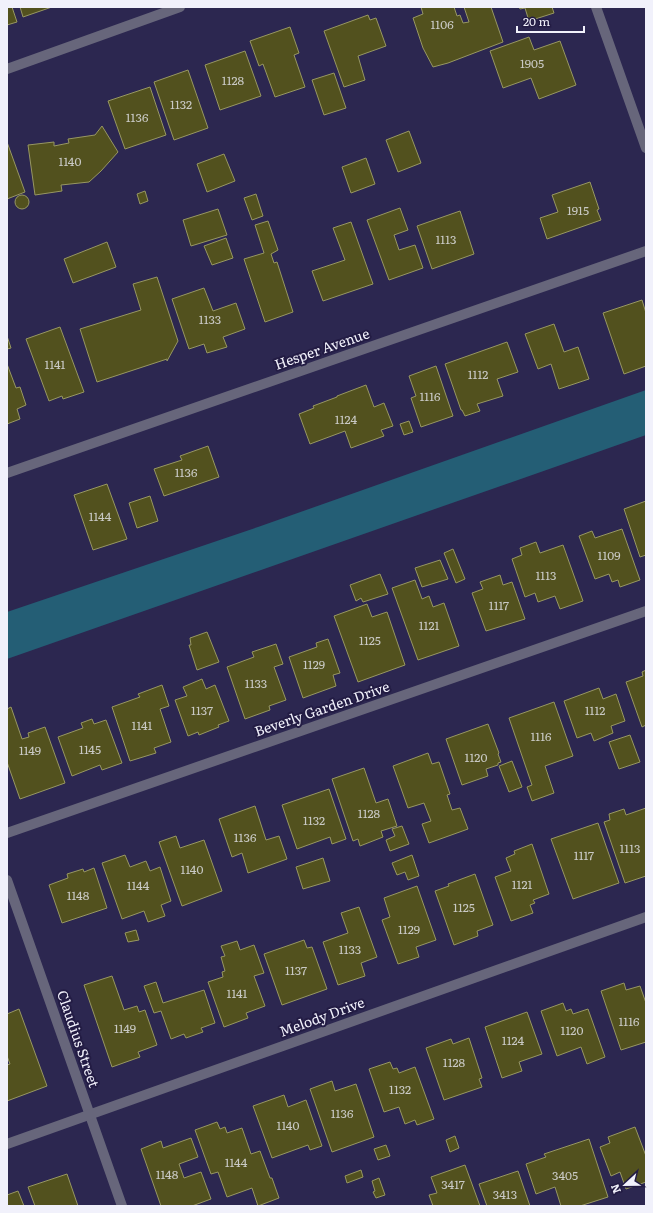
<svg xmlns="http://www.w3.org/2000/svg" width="653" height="1213" viewBox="0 0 653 1213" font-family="Literata,serif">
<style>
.water{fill:#245e75}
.building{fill:#52511e;stroke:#979762}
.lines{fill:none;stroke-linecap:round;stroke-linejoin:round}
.street{stroke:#67667b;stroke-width:10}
.labels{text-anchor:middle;stroke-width:4;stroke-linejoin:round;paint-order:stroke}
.number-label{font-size:12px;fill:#c9c9c4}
.street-label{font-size:14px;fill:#f1f1fb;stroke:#231c44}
</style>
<rect width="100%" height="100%" fill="#2c2750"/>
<path class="water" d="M646,390V435L7,659V612L258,527Z"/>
<g class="building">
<path d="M7,7H12L17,22L7,25Z"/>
<path d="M20,7H52L23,17Z"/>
<path d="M421,7H454L457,16L460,15L463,23L469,22L464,7H491L503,42L448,63L433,67L423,48L413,18L423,14Z"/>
<path d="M519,7H552L554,13L529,21L525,8L520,9Z"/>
<path d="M368,15L370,20L376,18L386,46L358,56L365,80L344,87L324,31Z"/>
<path d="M290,27L299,53L294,55L305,87L275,97L263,64L259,66L250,41Z"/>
<path d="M529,37L534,50L560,41L576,85L539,99L531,78L503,88L490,51Z"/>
<path d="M245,51L261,96L220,110L205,65Z"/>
<path d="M188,70L208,128L174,140L154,82Z"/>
<path d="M334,73L346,108L324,115L312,80Z"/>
<path d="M150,87L166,135L125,149L108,101Z"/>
<path d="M102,126L118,152L101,171L89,182L61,185L62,191L35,195L28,145L54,142V146L69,143L68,139L95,135Z"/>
<path d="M409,131L421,163L398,172L386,140Z"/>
<path d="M7,142L25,192L7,199Z"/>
<path d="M224,154L235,181L207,192L197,164Z"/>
<path d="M366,158L375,184L351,193L342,167Z"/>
<path d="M590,182L599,209L597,210L601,220L547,239L540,218L558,212L552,195Z"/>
<path d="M145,191L148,201L140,204L137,194Z"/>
<path d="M256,194L263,216L252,220L244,198Z"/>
<circle cx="22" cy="202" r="7"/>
<path d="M400,208L408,230L394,235L399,250L415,245L423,268L389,280L367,220Z"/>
<path d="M218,209L227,235L191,246L183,220Z"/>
<path d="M460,211L474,254L432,269L417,226Z"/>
<path d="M268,221L278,250L271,254L274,263L277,262L293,312L265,322L244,259L264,253L255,225Z"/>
<path d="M351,222L373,284L323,301L312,271L345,260L333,228Z"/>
<path d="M226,238L233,258L212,265L204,246Z"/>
<path d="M107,242L116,267L73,283L64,259Z"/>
<path d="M157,277L178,341L167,361V359L97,382L80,329L141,310L133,284Z"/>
<path d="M204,288L213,311L236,303L245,329L223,337L227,347L207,353L204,344L189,349L172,299Z"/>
<path d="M642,300L646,313V366L624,374L603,313Z"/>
<path d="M554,324L564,352L578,347L589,379L559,389L551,364L538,369L525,334Z"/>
<path d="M60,327L84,392L63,399L62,396L49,401L26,339Z"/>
<path d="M7,336L11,348L7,349Z"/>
<path d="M507,342L518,372L497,379L503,396L477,404L480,411L465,416L462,410H461L445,364Z"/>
<path d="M7,364L16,388L20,387L26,405L17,409L20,419L7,424Z"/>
<path d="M436,366L453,416L421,427L411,398L416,396L409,376Z"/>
<path d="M366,385L374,407L384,403L393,426L381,430L384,436L351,448L345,431L310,444L299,414L314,408L313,406L337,397V396Z"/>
<path d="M409,421L413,432L404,435L400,424Z"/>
<path d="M208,446L219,477L164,496L154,469L182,460L180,456Z"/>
<path d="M107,484L127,539L93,550L74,495Z"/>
<path d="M150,496L158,521L137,528L129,503Z"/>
<path d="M646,501V555L640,557L624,509Z"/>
<path d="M622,529L640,580L620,587L618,580L612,582L609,574L595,579L579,536L592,531L595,538Z"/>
<path d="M536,542L540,553L563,545L583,601L560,609L555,596L538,602L535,593L525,597L512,559L522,555L520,548Z"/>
<path d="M453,549L465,579L456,583L444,553Z"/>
<path d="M440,560L448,579L422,587L415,568Z"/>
<path d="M380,574L388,594L363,602L361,598L356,601L350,585Z"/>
<path d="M500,575L503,585L512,582L525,619L486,631L472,593L483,589L480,582Z"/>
<path d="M415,580L422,599L429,596L433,607L444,603L459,646L418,660L392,588Z"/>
<path d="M367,604L372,617L387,612L405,665L358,682L334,616Z"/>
<path d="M207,632L219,662L197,670L189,645H191L190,638Z"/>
<path d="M328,639L340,673L333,675L336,686L303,698L289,657L317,647L316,643Z"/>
<path d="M276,644L283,664L274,667L286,700L269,706L270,710L245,719L227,667L254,657L252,652Z"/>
<path d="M646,670V725L642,727L626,682L643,676L642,672Z"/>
<path d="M202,679L206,689L215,685L229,721L218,725L219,727L199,735L198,732L188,736L175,700L187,696L183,687Z"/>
<path d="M162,685L169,706L160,709L171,742L154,748L156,753L130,761L112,707L140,697L138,694Z"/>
<path d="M599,688L603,699L616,694L625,721L611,726L613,733L594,741L591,733L577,738L564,701Z"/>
<path d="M554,702L573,756L545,766L554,793L532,801L527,787L532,785L509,718Z"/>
<path d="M11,707L22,739L29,737L28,733L45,727L65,783L20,799L7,762V709Z"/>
<path d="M92,719L94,724L106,720L122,763L102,770L100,765L72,776L58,737L83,728L81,723Z"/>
<path d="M488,724L499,753L498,754L501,762L498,763V765L486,769L488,776L462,785L446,739Z"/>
<path d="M630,735L640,762L619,769L609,742Z"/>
<path d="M428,753L432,764L439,762L450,794L447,795L452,810L460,808L468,829L429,843L422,824L431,821L424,803L408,808L393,766Z"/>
<path d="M512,761L522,787L509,792L499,766Z"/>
<path d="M364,768L376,803L388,799L397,826L381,831L383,837L360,846L358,839L353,841L332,779Z"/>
<path d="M329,789L346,839L332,844L330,837L297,849L282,805Z"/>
<path d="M255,806L266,840L279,836L287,859L248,873L242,853L232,857L219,819Z"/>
<path d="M646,808V876L625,883L604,822L610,820L609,814L624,809L626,815Z"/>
<path d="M598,823L619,883L573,899L551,839Z"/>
<path d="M402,826L409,844L390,851L386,840L395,836L392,829Z"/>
<path d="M176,836L180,848L204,840L222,891L182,906L159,842Z"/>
<path d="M532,844L549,894L533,900L535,903L530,905L533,913L511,921L495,877L511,871L506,858L515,854L514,851Z"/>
<path d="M125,855L130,867L146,861L150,871L160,867L171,901L161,905L165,916L148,922L144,911L122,919L102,863Z"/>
<path d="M412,855L419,876L408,880L405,872L397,875L392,863Z"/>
<path d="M323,858L330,881L303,889L296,867Z"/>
<path d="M94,868L107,908L62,923L49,885L68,878L67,874L83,869L84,872Z"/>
<path d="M475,874L493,925L477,931L478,936L454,945L435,891L449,886L448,884Z"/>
<path d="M417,886L436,940L416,947L419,957L398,964L382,920L390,917L384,898Z"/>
<path d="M359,907L377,957L361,963L365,976L338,985L323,942L348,933L341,913Z"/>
<path d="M136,930L139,940L128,942L125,933Z"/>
<path d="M304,940L307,948L312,947L327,989L282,1005L264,954Z"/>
<path d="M237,941L240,950L254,945L264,973L254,976L265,1006L246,1013L248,1018L224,1027L208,982L223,977L222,972L225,971L221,957L225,956L221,946Z"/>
<path d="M112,976L124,1010L137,1006L139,1012L145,1010L157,1045L138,1052L140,1057L112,1067L84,985Z"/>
<path d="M156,982L163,1003L204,990L215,1023L201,1028L203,1032L186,1038L184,1034L171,1039L161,1011L154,1013L144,986Z"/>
<path d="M624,983L626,990L640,986L646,1003V1042L621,1050L601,991Z"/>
<path d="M563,1003L566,1011L571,1009L573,1014L588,1009L605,1057L587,1064L581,1047L557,1056L541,1011Z"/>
<path d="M19,1009L47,1086L7,1101V1065L10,1064L7,1056V1014Z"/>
<path d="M527,1012L542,1054L519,1062L522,1071L502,1078L485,1027Z"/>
<path d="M469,1038L482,1078L479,1079L482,1087L444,1100L426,1048L451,1039L453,1044Z"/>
<path d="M390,1062L393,1069L397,1068L399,1073L415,1067L434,1119L417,1125L415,1120L405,1124L399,1107L384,1112L369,1069Z"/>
<path d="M332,1081L335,1091L356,1084L374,1137L332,1152L310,1089Z"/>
<path d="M284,1095L288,1107L306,1100L322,1146L310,1150L308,1145L272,1158L253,1106Z"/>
<path d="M217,1122L220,1129L225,1127L227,1133L242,1128L251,1154L260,1151L270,1178H272L279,1198L258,1206L252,1188L227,1197L218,1172L211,1174L195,1130Z"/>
<path d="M635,1127L646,1156V1182L626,1189L620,1172L611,1176L600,1147L610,1143L608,1137Z"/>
<path d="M455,1136L459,1148L450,1152L446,1140Z"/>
<path d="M191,1138L198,1157L179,1164L184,1178L201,1172L211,1199L192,1206H161L141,1149L161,1141L163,1148Z"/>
<path d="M589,1139L608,1197L580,1206H561L555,1187L536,1194L526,1164L546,1157L544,1154Z"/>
<path d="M386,1145L390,1156L378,1160L374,1149Z"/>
<path d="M465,1165L480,1206H433L429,1195L437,1193L431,1177Z"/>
<path d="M361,1170L363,1177L347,1183L345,1176Z"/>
<path d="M518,1171L530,1206H487L479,1184Z"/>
<path d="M67,1174L78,1206H35L28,1187Z"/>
<path d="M379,1178L385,1195L376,1198L373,1192L375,1191L372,1181Z"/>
<path d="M18,1191L24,1206H7V1195Z"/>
</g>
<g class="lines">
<g class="street">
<path d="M596,7L646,148"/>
<path d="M7,69L180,7"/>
<path d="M7,473L646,251"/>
<path d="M7,833L646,611"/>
<path d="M7,880L122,1206"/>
<path d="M7,1144L646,917"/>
</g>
</g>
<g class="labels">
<g class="number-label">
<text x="442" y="29">1106</text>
<text x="532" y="68">1905</text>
<text x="233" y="85">1128</text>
<text x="181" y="109">1132</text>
<text x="137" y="122">1136</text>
<text x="70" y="166">1140</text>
<text x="578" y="215">1915</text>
<text x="446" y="244">1113</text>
<text x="210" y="324">1133</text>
<text x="55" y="369">1141</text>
<text x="478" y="379">1112</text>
<text x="430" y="401">1116</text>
<text x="346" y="424">1124</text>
<text x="186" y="477">1136</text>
<text x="100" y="521">1144</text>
<text x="609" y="560">1109</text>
<text x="546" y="580">1113</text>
<text x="499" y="610">1117</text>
<text x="429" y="630">1121</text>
<text x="370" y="645">1125</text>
<text x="314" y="669">1129</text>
<text x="256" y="688">1133</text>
<text x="202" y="715">1137</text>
<text x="595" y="715">1112</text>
<text x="142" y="730">1141</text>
<text x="541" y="741">1116</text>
<text x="90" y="754">1145</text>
<text x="30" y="755">1149</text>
<text x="476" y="762">1120</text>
<text x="369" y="818">1128</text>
<text x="314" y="825">1132</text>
<text x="245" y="842">1136</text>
<text x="630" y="853">1113</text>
<text x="584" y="860">1117</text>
<text x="192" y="874">1140</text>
<text x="522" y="889">1121</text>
<text x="138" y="890">1144</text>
<text x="78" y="900">1148</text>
<text x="464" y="912">1125</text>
<text x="409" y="934">1129</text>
<text x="350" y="954">1133</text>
<text x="296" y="975">1137</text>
<text x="237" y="998">1141</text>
<text x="629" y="1026">1116</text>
<text x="125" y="1033">1149</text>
<text x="572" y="1035">1120</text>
<text x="513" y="1045">1124</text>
<text x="454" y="1067">1128</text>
<text x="400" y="1094">1132</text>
<text x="342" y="1118">1136</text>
<text x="288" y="1130">1140</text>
<text x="236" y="1167">1144</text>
<text x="167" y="1179">1148</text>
<text x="565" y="1180">3405</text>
<text x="453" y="1189">3417</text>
<text x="505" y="1199">3413</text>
</g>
<g class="street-label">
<text transform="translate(322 349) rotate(-19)" y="5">Hesper Avenue</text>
<text transform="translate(322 709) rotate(-19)" y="5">Beverly Garden Drive</text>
<text transform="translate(322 1017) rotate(-20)" y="5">Melody Drive</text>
<text transform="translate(78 1039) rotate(71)" y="5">Claudius Street</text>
</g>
</g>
<rect width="653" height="1213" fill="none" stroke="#f1f1fb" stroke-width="16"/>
<g transform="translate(625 1185) rotate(248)" stroke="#231c44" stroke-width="3" paint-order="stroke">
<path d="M0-3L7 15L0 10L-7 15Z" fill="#f1f1fb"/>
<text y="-6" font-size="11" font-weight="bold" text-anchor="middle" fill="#f1f1fb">N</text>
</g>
<path d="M517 26v6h67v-6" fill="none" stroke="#f1f1fb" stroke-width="2"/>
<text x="523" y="26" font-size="12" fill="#f1f1fb" stroke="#231c44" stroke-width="3" paint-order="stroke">20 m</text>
</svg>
